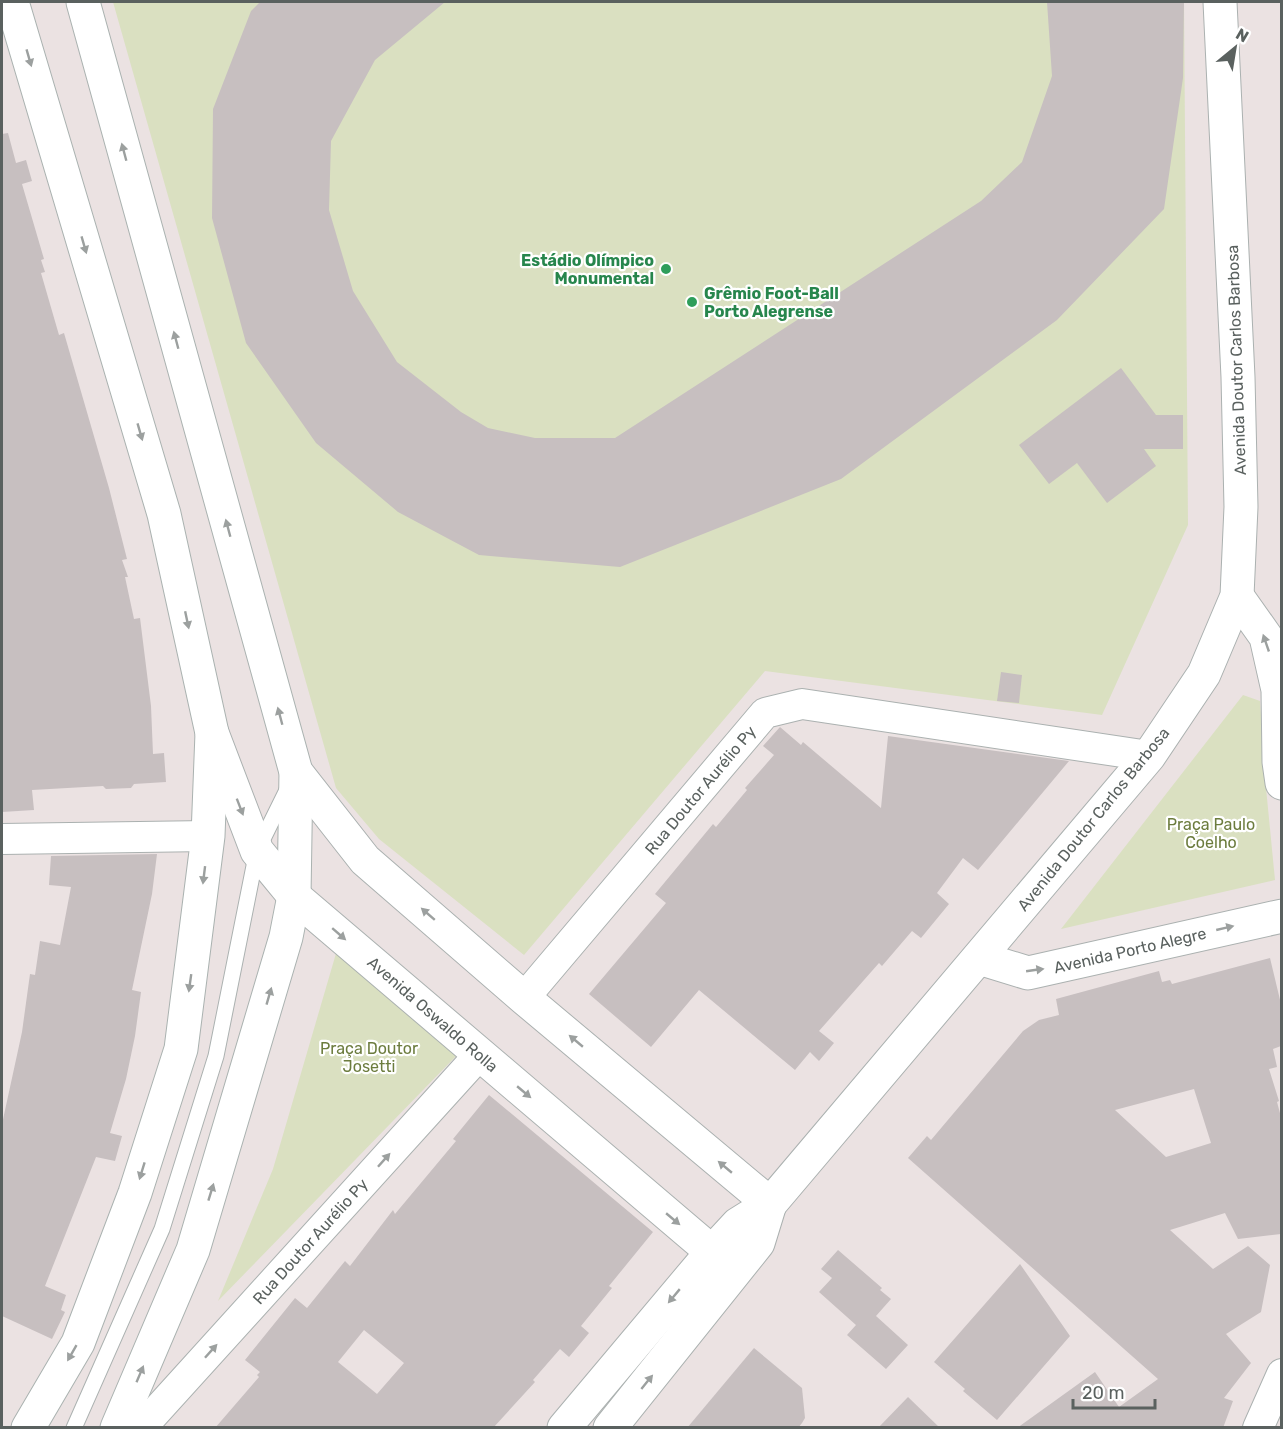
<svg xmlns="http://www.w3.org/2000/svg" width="1283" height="1429" viewBox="0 0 1283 1429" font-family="Rubik,sans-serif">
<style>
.green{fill:#dae0c1}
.building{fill:#c7bfc0;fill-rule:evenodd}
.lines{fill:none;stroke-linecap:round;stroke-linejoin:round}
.service-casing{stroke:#abb1b0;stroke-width:17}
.minor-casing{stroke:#abb1b0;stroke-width:32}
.tertiary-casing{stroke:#abb1b0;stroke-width:35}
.secondary-casing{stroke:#aab2b0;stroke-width:35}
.service{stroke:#fff;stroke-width:15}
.minor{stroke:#fff;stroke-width:30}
.tertiary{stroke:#fff;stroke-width:33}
.secondary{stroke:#fff;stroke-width:33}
.oneway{fill:#9ca09f}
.leisure-dot{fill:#2e9e5b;stroke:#fff;stroke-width:2}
.labels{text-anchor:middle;stroke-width:4.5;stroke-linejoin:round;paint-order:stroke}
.leisure-label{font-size:16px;font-weight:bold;fill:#27864d;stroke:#fff;text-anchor:end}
.street-label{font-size:16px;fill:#5a615f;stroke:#fff}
.park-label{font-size:16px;fill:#6c7c3e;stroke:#fff}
</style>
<rect width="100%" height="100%" fill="#ebe2e2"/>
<g class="green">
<path d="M113,2H1184L1188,525L1102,715L765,671L524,955L379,839L336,788Z"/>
<path d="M1243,695L1260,701L1266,788L1275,880L1061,929Z"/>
<path d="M337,950L459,1053L218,1301L273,1169Z"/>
</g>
<g class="building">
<path d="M260,2H445L375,60L331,141L329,210L353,291L397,362L461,412L488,428L535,438H615L981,201L1022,162L1052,76L1047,2H1184L1183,78L1164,209L1057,320L841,479L620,567L479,555L398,512L316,443L246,343L212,218L213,109L251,11Z"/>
<path d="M8,133L16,163L26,160L32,181L22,184L44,259L41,260L45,272L41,273L59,335L64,333L109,488L127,559L122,560L128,577H125L134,619L140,618L151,706L153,754L164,753L166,782L134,784L131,788L106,789L103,786L32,790L34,810L2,812V134Z"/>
<path d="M1121,368L1156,415H1183V449H1144L1156,466L1107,503L1077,463L1049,484L1019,445Z"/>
<path d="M1001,672L1022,675L1019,703L997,701Z"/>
<path d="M780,727L801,745L803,742L881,808L888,736L1069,761L978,870L963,858L937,893L949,904L921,938L912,931L882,966L879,963L819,1031L834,1043L819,1061L810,1052L795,1070L699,990L651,1047L589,994L666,903L655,894L713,824L716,827L747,790L745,788L774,755L763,746Z"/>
<path d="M157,854L152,894L132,990L141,992L135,1036L126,1079L110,1133L122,1136L115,1161L96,1157L45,1286L66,1295L61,1310L65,1312L52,1339L2,1316V1124L22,1032L30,974L35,975L40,941L60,945L71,887L49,885L51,856Z"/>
<path d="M1270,958L1281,1004V1046L1273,1049L1277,1067L1269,1069L1279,1101L1277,1102L1281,1117V1234L1238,1239L1225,1213L1170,1230L1213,1269L1248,1246L1270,1265L1261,1312L1226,1334L1251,1363L1224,1398L1233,1401L1223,1428H1017L1095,1372L1119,1407L1158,1379L908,1158L927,1136L931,1140L1023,1031L1039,1020L1059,1015L1056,999L1159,971L1162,982L1170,980L1172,984ZM1194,1089L1211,1143L1166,1157L1115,1110Z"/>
<path d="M489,1095L653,1232L609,1286L612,1288L581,1326L589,1333L569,1357L560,1349L533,1380L535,1382L493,1428H215L259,1377L257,1375L260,1372L245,1360L295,1298L307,1308L345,1261L350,1266L393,1210L395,1214L456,1141L453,1139ZM364,1330L404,1363L377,1394L338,1362Z"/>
<path d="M838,1250L882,1288L880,1290L891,1299L876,1316L908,1345L886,1369L847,1335L856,1325L819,1292L832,1278L821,1269Z"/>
<path d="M1020,1264L1070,1336L997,1420L963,1391L965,1389L934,1362Z"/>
<path d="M754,1348L802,1388L805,1418L802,1423L798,1428H687Z"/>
<path d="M908,1397L940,1428H878Z"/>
</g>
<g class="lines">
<defs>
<path id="service" d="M74,1428L162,1229L216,1056L257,851L288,788"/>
<g id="minor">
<path d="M2,839L208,836"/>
<path d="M524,998L765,713L802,704L1149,756"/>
<path d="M141,1428L480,1054"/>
<path d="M1258,1428L1282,1374"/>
</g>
<g id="tertiary">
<path d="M1237,596L1266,637L1278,690L1279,762L1282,783"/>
<path d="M212,733L257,851L294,896L712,1252"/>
<path d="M296,772L365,860L524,998L770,1204"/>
<path d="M979,958L1028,973L1282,916"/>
<path d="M564,1428L712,1252L738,1224L770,1204L1149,756L1204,674L1237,596L1241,507L1238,377L1220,2"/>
<path d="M610,1428L758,1243L770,1204"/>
</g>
<g id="secondary">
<path d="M12,2L164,514L212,733L208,836L181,1049L135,1193L78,1343L28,1428"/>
<path d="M83,2L296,772L294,896L286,937L193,1250L117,1428"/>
</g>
</defs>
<use href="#service" class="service-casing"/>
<use href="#minor" class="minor-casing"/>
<use href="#tertiary" class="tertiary-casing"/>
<use href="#secondary" class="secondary-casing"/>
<use href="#service" class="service"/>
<use href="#minor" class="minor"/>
<use href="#tertiary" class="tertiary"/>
<use href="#secondary" class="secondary"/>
</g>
<defs><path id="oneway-solid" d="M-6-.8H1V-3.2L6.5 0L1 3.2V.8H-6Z" transform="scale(1.5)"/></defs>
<g class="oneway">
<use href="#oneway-solid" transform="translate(29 58) rotate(74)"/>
<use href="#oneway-solid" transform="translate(124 152) rotate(-105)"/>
<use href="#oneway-solid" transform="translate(84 245) rotate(74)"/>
<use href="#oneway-solid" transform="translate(176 340) rotate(-105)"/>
<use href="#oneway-solid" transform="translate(140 432) rotate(74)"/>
<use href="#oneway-solid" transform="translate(228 528) rotate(-105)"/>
<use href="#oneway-solid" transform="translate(187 620) rotate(78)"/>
<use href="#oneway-solid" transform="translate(1266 643) rotate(-109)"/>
<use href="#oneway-solid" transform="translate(280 716) rotate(-105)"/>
<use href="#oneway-solid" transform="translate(240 807) rotate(69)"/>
<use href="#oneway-solid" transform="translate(204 875) rotate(97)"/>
<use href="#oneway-solid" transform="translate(428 914) rotate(-139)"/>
<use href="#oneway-solid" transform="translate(1225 928) rotate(-13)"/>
<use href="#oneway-solid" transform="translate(339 934) rotate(41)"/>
<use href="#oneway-solid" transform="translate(1035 970) rotate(-8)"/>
<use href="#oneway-solid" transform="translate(190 983) rotate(98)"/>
<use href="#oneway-solid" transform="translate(269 996) rotate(-74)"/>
<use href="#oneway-solid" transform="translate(576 1041) rotate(-140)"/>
<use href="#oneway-solid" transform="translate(524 1092) rotate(40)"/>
<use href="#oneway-solid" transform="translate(384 1160) rotate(-48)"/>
<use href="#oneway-solid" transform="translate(725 1167) rotate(-140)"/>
<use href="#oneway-solid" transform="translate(142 1171) rotate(107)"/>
<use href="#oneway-solid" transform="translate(211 1192) rotate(-73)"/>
<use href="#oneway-solid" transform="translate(673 1219) rotate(40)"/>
<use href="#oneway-solid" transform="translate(674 1296) rotate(130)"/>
<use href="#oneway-solid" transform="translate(211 1351) rotate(-48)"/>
<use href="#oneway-solid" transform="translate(72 1353) rotate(120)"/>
<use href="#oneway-solid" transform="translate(140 1374) rotate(-67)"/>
<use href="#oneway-solid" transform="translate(647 1382) rotate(-51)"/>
</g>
<g class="leisure-dot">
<circle cx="666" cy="269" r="6"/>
<circle cx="692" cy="302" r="6"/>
</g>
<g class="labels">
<g class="leisure-label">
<text x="654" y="266">Estádio Olímpico<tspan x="654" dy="18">Monumental</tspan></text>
<text x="704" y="299" text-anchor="start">Grêmio Foot-Ball<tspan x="704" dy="18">Porto Alegrense</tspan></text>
</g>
<g class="street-label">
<text transform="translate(1236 360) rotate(-92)" y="6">Avenida Doutor Carlos Barbosa</text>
<text transform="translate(700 790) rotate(-50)" y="6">Rua Doutor Aurélio Py</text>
<text transform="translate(1093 819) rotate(-51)" y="6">Avenida Doutor Carlos Barbosa</text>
<text transform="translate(1130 950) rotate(-13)" y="6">Avenida Porto Alegre</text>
<text transform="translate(433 1014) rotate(41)" y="6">Avenida Oswaldo Rolla</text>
<text transform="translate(310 1241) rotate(-48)" y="6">Rua Doutor Aurélio Py</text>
</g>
<g class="park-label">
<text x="1211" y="830">Praça Paulo<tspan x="1211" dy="18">Coelho</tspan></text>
<text x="369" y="1054">Praça Doutor<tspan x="369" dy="18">Josetti</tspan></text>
</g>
</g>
<rect width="1283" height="1429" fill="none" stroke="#5a615f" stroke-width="6"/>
<g transform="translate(1235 48) rotate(30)" stroke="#ffffff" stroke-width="4.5" paint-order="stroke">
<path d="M0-4.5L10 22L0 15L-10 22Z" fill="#5a615f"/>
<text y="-9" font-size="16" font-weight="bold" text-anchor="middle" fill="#5a615f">N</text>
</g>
<path d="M1073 1399v9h82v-9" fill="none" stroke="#5a615f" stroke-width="3"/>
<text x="1082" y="1399" font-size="18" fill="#5a615f" stroke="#ffffff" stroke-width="4.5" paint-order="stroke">20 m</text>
</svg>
